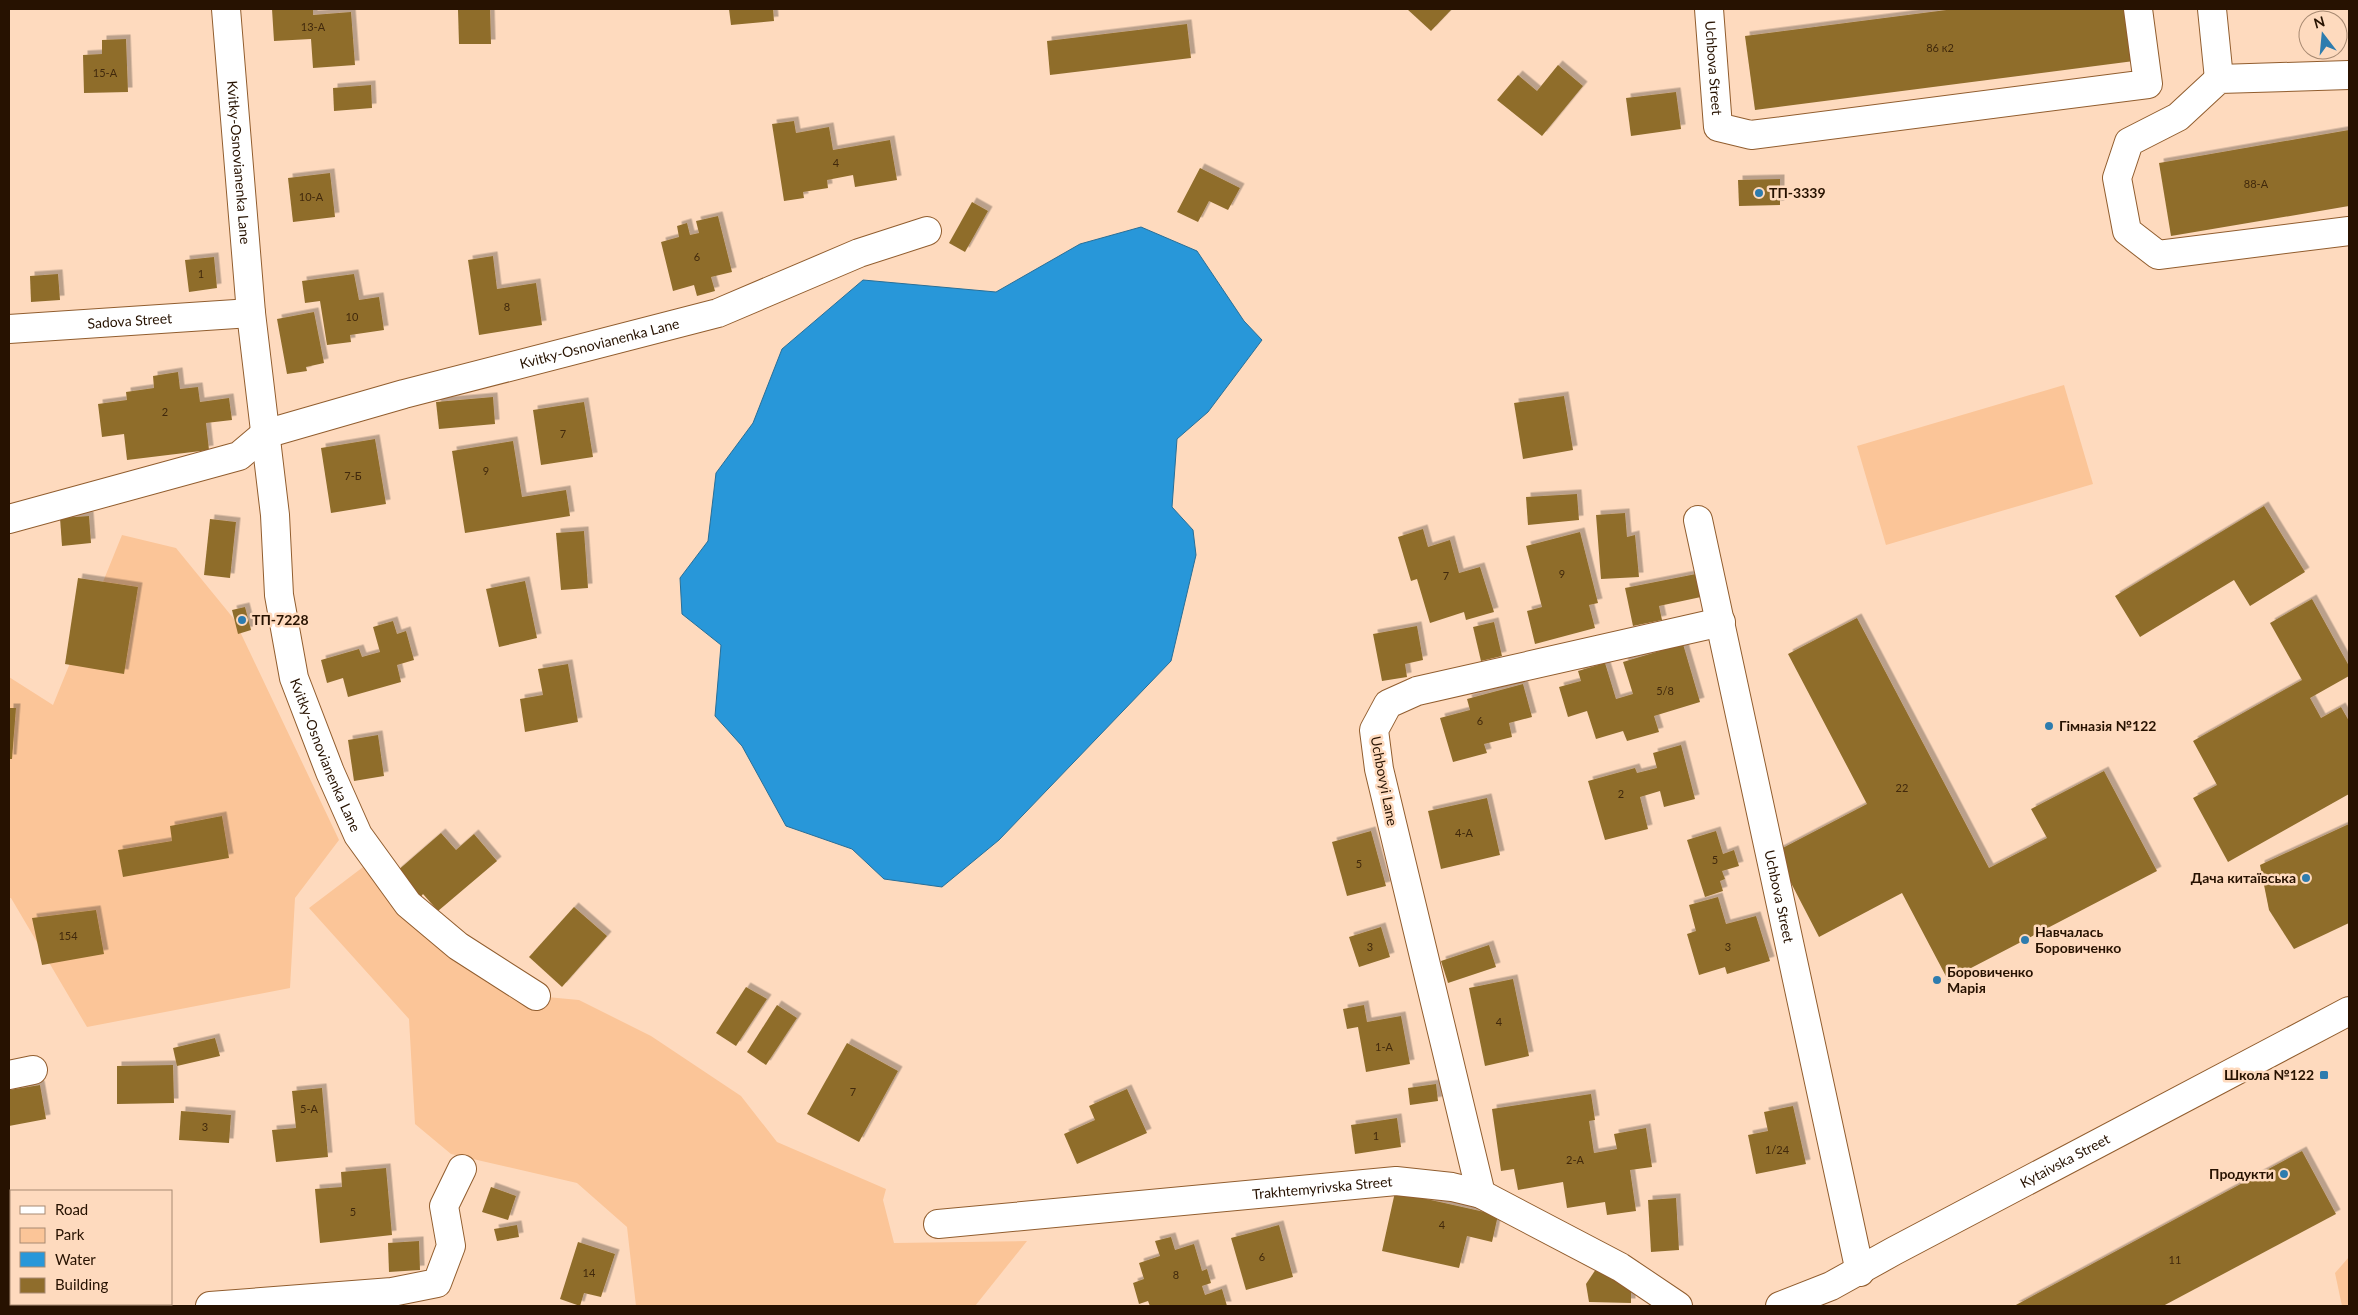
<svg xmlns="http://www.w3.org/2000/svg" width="2358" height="1315" viewBox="0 0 2358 1315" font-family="Lato,sans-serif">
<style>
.green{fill:#fbc598}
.water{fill:#2897d9;stroke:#286f98}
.building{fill:#8f6d2c;filter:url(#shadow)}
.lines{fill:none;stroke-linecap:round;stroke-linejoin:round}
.minor-casing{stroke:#915d2e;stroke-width:30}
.minor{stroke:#fff;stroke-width:28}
.poi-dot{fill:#2e7cae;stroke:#fedabe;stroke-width:2}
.labels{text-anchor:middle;stroke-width:5;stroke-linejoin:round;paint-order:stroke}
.number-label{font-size:11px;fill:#41290c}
.street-label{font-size:14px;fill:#271201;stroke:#fedabe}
.poi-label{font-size:14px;font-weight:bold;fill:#271201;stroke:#fedabe;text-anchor:start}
</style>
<defs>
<filter id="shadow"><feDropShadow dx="4.5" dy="-4.5" stdDeviation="0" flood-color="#0004"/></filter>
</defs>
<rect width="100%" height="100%" fill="#fedabe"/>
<g class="green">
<path d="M2064,385L2093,484L1886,545L1857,446Z"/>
<path d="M122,535L176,548L234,619L339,840L295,898L290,988L87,1027L11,898H9V677L53,705Z"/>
<path d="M375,858L536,996L579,1000L651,1036L741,1096L777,1142L886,1189L883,1200L894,1243L1027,1241L975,1306H636L627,1227L577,1183L451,1154L415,1124L409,1019L309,908Z"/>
<path d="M2349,1257V1306H2342L2335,1273Z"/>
</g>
<path class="water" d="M1141,227L1197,251L1244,321L1262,340L1208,412L1177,439L1172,507L1193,530L1196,555L1171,661L999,840L942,887L884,879L852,849L786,826L742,746L715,716L721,645L682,614L680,578L708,541L716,473L753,423L782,349L863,280L996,292L1080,244Z"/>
<g class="building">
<path d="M272,9H313V15L351,12L355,65L313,68L311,39L274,41Z"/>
<path d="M490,9L491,44H459L458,10Z"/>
<path d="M729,9H773L774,21L731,25Z"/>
<path d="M1407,9H1449L1451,10L1431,31Z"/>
<path d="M1954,9H2128L2134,61L1755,110L1745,36Z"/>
<path d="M1187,24L1191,58L1050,75L1047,41Z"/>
<path d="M126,39L128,92L84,93L83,55L102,54V40Z"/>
<path d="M1558,65L1583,86L1542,136L1497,100L1518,75L1537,91Z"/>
<path d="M371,85L372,108L334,111L333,88Z"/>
<path d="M1676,92L1681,129L1631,136L1626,98Z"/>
<path d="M794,121L796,133L829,127L833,150L890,140L897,180L855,187L853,175L827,180L828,188L803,192L804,198L784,201L772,124Z"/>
<path d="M2349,130V206L2171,236L2159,163Z"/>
<path d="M1200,168L1240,188L1228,210L1209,201L1198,222L1177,212Z"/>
<path d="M330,173L335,217L293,222L288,178Z"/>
<path d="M1780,179V205L1739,206L1738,180Z"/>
<path d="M972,202L988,211L965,252L949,243Z"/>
<path d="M718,216L732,272L711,277L715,291L697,296L694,285L673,291L661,242L679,237L677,226L687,223L690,235L699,233L696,221Z"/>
<path d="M493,256L497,289L536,283L542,325L479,335L468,260Z"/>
<path d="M214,257L217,288L189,292L185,260Z"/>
<path d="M58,274L60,300L31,302L30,276Z"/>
<path d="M354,274L359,300L379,297L384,330L350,335L351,342L327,345L320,301L305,303L302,281Z"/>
<path d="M314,312L324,363L306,367L307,371L287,374L277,319Z"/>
<path d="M178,372L180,389L198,387L200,402L229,398L232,420L206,423L209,450L127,460L124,434L102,437L98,404L127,400L126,392L154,388L153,376Z"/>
<path d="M1564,396L1573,450L1523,459L1514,403Z"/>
<path d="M493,397L495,424L439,429L436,402Z"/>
<path d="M584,402L593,457L541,465L533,410Z"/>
<path d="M375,439L386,504L331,513L321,448Z"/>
<path d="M513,441L522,497L566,490L570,516L465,533L452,451Z"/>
<path d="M1577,494L1579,520L1528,525L1526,497Z"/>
<path d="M2264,506L2305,572L2250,606L2234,580L2140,637L2115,596Z"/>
<path d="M1625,513L1627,537L1635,535L1639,577L1601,579L1596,515Z"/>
<path d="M89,516L91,543L62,546L60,518Z"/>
<path d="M210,519L236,522L230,578L204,575Z"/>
<path d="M1423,529L1428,547L1450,540L1459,573L1480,567L1494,612L1466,620L1464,612L1430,623L1417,579L1411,581L1398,537Z"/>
<path d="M584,531L588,588L561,590L556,533Z"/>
<path d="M1580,532L1598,603L1589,605L1595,628L1535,644L1527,611L1542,607L1526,546Z"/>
<path d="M1696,574L1701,597L1659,606L1662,620L1633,626L1625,588Z"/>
<path d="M78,578L138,587L124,674L65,664Z"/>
<path d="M525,581L537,638L499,647L486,589Z"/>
<path d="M2312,599L2349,666V676L2310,698L2321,718L2341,707L2349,721V794L2228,862L2193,798L2217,785L2193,741L2302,680L2270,623Z"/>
<path d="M245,607L251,630L238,634L232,610Z"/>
<path d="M1857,618L1989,868L2047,838L2031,809L2104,771L2157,871L1948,980L1902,893L1819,937L1775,852L1867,804L1788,654Z"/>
<path d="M393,621L397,634L406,631L414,660L397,665L401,682L348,697L343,678L327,683L321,660L359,649L362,657L380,652L373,627Z"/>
<path d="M1494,622L1502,656L1481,661L1473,627Z"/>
<path d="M1417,626L1423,660L1405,664L1407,677L1382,681L1373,634Z"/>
<path d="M1683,644L1700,702L1654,716L1659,732L1627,741L1623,731L1596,739L1587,711L1568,717L1559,687L1581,681L1578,671L1605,663L1616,699L1633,694L1623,662Z"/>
<path d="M568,664L578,722L525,732L520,699L543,695L538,669Z"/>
<path d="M1523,684L1532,717L1509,723L1512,737L1484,744L1487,753L1453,762L1440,718L1470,710L1467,699Z"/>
<path d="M9,708H16L12,759H9Z"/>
<path d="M378,735L384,776L354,781L348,740Z"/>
<path d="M1681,745L1695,799L1664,807L1660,791L1640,797L1648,829L1605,840L1588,781L1635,768L1637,773L1657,768L1653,753Z"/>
<path d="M1487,798L1500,855L1441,869L1428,811Z"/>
<path d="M222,816L229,858L123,877L118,850L172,841L170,826Z"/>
<path d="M2349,824V923L2294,949L2269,910L2260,865Z"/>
<path d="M1371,831L1386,886L1347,896L1332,842Z"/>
<path d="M1716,831L1723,854L1734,850L1739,866L1722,871L1725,879L1720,881L1723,891L1705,897L1687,840Z"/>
<path d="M441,833L456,850L474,834L497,861L438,911L423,894L419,899L396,872Z"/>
<path d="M1718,897L1726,924L1756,916L1770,961L1727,974L1725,967L1699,975L1687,934L1696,931L1689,905Z"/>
<path d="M574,907L607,936L562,987L529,957Z"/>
<path d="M96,910L104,954L42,965L32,918Z"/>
<path d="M1381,927L1390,957L1359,967L1349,937Z"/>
<path d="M1489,945L1496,967L1448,983L1441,961Z"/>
<path d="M1513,979L1529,1056L1485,1066L1469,988Z"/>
<path d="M746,987L767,999L736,1046L716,1033Z"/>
<path d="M777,1005L797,1018L766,1065L747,1052Z"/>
<path d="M1364,1005L1367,1022L1401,1016L1410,1064L1366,1072L1358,1027L1347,1029L1343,1009Z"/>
<path d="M215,1038L220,1056L177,1066L173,1048Z"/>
<path d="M847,1043L898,1071L859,1142L807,1114Z"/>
<path d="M173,1065L174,1103L117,1104V1066Z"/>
<path d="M1436,1084L1438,1101L1410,1105L1408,1088Z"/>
<path d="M40,1085L46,1119L9,1126V1090Z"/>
<path d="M322,1088L328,1157L276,1162L272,1130L296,1128L292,1091Z"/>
<path d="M1127,1089L1147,1133L1077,1164L1064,1134L1095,1120L1089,1106Z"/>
<path d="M1591,1094L1595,1120L1589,1121L1594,1153L1617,1149L1614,1134L1646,1128L1652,1167L1630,1170L1636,1211L1607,1215L1605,1202L1567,1208L1563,1182L1518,1190L1514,1169L1501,1171L1492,1109Z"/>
<path d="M1793,1106L1806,1164L1756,1174L1748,1135L1768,1131L1764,1112Z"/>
<path d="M181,1111L231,1115L229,1143L179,1140Z"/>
<path d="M1397,1118L1401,1147L1355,1154L1351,1125Z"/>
<path d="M2302,1151L2336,1214L2163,1306H2014Z"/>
<path d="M386,1168L392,1235L320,1243L315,1189L342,1187L341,1172Z"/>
<path d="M491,1187L516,1196L508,1220L482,1212Z"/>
<path d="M1395,1192L1498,1215L1492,1242L1467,1236L1459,1268L1382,1251Z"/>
<path d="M1676,1198L1679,1250L1651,1252L1648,1200Z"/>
<path d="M517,1225L519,1237L497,1241L494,1229Z"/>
<path d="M1279,1225L1293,1277L1246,1290L1231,1238Z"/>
<path d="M1171,1237L1175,1250L1194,1244L1202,1271L1207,1269L1211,1283L1202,1286L1205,1295L1222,1289L1227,1306H1150L1148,1301L1139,1304L1133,1283L1144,1279L1139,1263L1160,1256L1155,1241Z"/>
<path d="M419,1241L420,1270L389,1272L388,1243Z"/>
<path d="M578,1242L615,1254L601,1297L584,1293L580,1306L560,1299Z"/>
<path d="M11,1247V1289L9,1290V1248Z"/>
<path d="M1598,1266L1631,1278V1303L1589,1302L1586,1284Z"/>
</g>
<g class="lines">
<defs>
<g id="minor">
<path id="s1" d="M226,9L251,313L275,515L279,595L294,678L330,772L358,835L408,904L458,946L536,996"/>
<path id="s2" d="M1709,9L1718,127L1751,135L2148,84L2138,9"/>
<path d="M2212,9L2219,79"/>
<path d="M2349,75L2219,79L2178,117L2129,142L2117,178L2127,231L2158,255L2349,231"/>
<path id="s3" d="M9,329L251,313"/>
<path id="s4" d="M9,519L239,456L265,434L404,394L718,313L859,253L927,231"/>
<path id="s5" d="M1698,520L1860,1272"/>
<path d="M9,1075L33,1070"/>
<path d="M1481,1194L1379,769L1374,730L1388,704L1417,691L1721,622"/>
<path id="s6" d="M938,1224L1396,1181L1452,1187L1481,1194L1620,1267L1678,1306"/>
<path d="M210,1306L392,1292L437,1283L451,1246L444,1206L462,1169"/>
<path id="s7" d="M1780,1306L1831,1286L1894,1251L2349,1011"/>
</g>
</defs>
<use href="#minor" class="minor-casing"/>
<use href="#minor" class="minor"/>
</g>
<g class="poi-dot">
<circle cx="1759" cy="193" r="5"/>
<circle cx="242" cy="620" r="5"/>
<circle cx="2049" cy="726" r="5"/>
<circle cx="2306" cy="878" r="5"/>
<circle cx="2025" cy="940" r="5"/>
<circle cx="1937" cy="980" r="5"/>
<rect x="2319" y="1070" width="10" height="10" rx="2.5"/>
<circle cx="2284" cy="1174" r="5"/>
</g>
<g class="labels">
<g class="number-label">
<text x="313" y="31">13-А</text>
<text x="1940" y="52">86 к2</text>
<text x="105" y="77">15-А</text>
<text x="836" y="167">4</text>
<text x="2256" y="188">88-А</text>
<text x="311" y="201">10-А</text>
<text x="697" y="261">6</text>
<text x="201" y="278">1</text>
<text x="507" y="311">8</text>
<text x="352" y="321">10</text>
<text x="165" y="416">2</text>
<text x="563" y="438">7</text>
<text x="486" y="475">9</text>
<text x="353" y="480">7-Б</text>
<text x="1562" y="578">9</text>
<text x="1446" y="580">7</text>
<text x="1665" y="695">5/8</text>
<text x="1480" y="725">6</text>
<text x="1902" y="792">22</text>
<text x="1621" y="798">2</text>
<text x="1464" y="837">4-А</text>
<text x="1715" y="864">5</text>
<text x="1359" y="868">5</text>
<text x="68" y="940">154</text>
<text x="1370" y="951">3</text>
<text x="1728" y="951">3</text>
<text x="1499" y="1026">4</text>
<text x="1384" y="1051">1-А</text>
<text x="853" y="1096">7</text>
<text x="309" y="1113">5-А</text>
<text x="205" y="1131">3</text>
<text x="1376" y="1140">1</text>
<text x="1777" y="1154">1/24</text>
<text x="1575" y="1164">2-А</text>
<text x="353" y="1216">5</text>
<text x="1442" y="1229">4</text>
<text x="1262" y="1261">6</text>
<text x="2175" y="1264">11</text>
<text x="589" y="1277">14</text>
<text x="1176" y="1279">8</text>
</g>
<g class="street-label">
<text dy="5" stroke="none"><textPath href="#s2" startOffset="59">Uchbova Street</textPath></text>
<text dy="5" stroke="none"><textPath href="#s1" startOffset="154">Kvitky-Osnovianenka Lane</textPath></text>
<text dy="5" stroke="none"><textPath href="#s3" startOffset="121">Sadova Street</textPath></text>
<text dy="5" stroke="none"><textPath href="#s4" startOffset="619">Kvitky-Osnovianenka Lane</textPath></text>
<text dy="5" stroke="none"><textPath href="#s1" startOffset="756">Kvitky-Osnovianenka Lane</textPath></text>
<text transform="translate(1384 781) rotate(79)" y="5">Uchbovyi Lane</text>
<text dy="5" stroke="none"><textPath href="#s5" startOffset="385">Uchbova Street</textPath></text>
<text dy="5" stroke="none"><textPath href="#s7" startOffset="320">Kytaivska Street</textPath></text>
<text dy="5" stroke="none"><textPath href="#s6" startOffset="386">Trakhtemyrivska Street</textPath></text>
</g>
<g class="poi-label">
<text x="1769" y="198">ТП-3339</text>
<text x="252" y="625">ТП-7228</text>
<text x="2059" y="731">Гімназія №122</text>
<text x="2296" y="883" text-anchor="end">Дача китаївська</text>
<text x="2035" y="937">Навчалась<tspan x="2035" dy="16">Боровиченко</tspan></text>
<text x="1947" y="977">Боровиченко<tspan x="1947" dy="16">Марія</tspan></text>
<text x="2314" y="1080" text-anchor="end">Школа №122</text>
<text x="2274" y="1179" text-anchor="end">Продукти</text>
</g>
</g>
<rect width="2358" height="1315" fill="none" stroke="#271201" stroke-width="20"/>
<rect x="10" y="1190" width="162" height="115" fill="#fedabe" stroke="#a88a72"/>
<rect x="20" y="1206" width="25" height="8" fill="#ffffff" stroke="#a88a72"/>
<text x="55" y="1215" font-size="15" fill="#271201">Road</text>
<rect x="20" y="1228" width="25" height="15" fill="#fbc598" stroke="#a88a72"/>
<text x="55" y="1240" font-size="15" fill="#271201">Park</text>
<rect x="20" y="1252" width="25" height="15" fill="#2897d9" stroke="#a88a72"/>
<text x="55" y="1265" font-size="15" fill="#271201">Water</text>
<rect x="20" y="1278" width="25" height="15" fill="#8f6d2c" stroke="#a88a72"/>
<text x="55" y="1290" font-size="15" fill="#271201">Building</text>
<g transform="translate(2323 35) rotate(344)"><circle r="24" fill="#fedabe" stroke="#a88a72"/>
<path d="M0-4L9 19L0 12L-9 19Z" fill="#2e7cae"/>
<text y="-8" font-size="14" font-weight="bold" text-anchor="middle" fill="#271201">N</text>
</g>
</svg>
